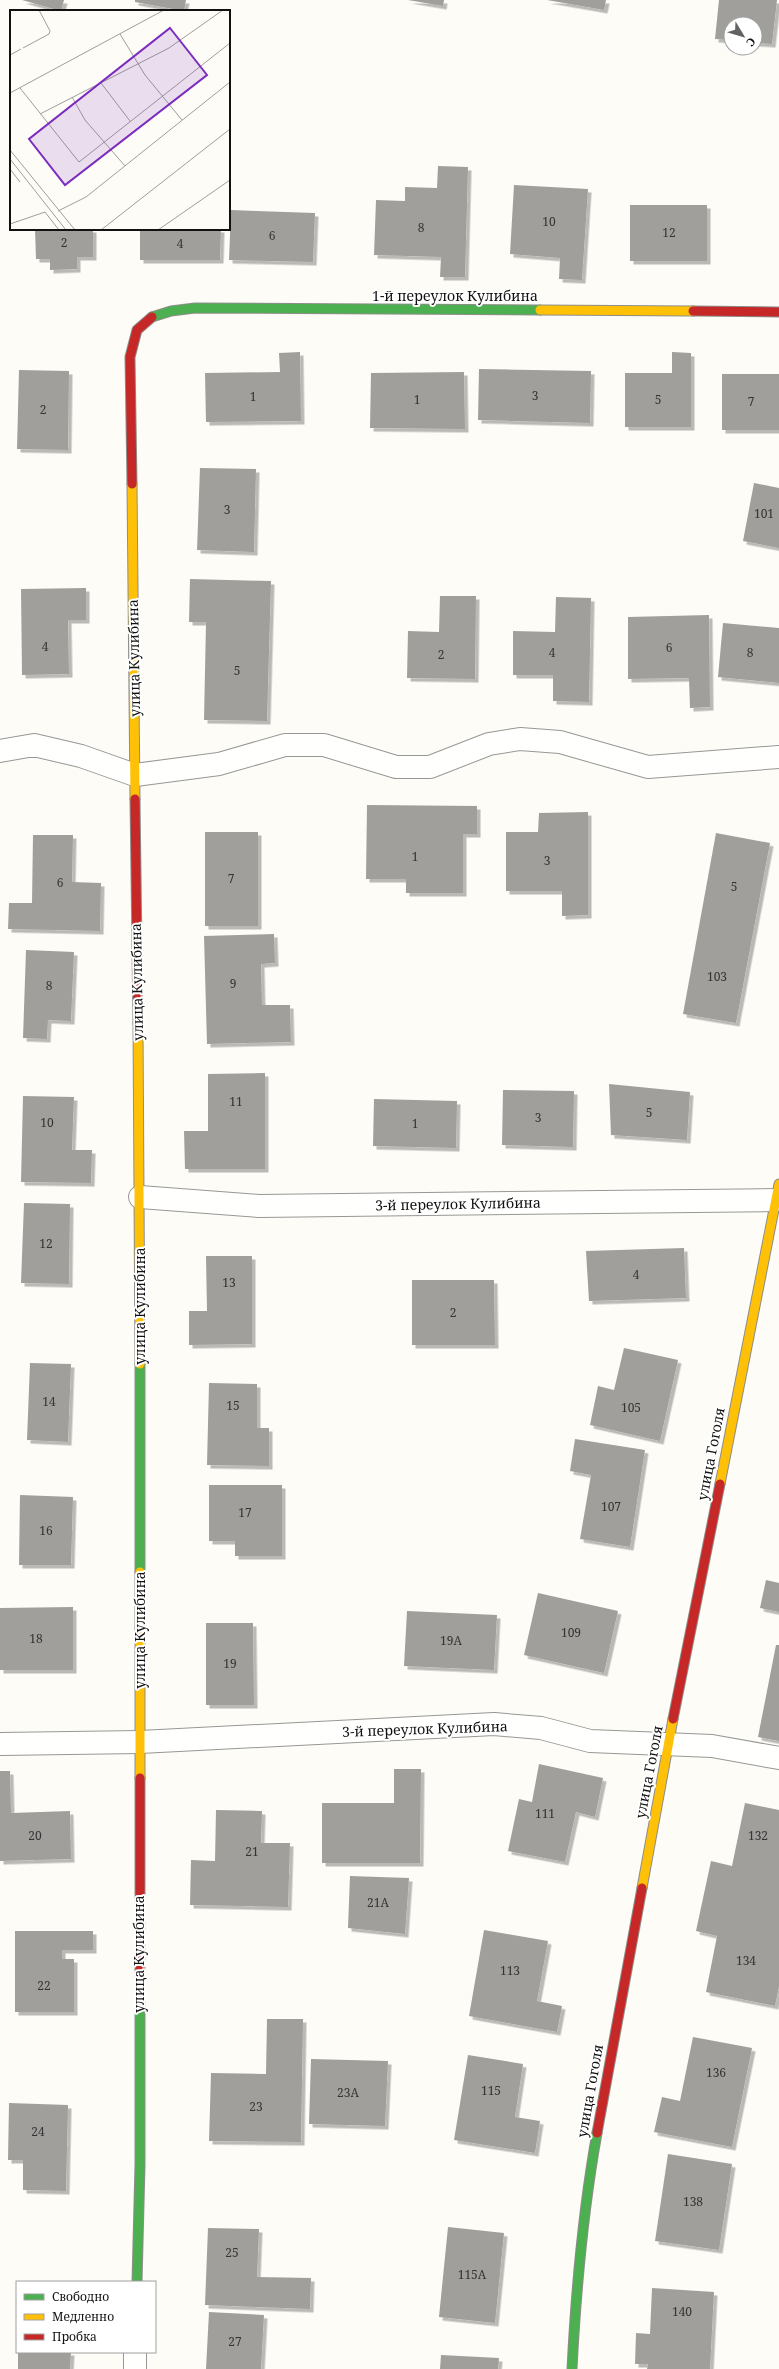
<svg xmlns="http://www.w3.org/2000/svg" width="779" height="2369" viewBox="0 0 779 2369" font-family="'Noto Serif',serif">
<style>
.building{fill:#a19f9c;filter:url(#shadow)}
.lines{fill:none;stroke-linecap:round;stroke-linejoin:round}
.lane-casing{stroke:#979795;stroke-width:24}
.street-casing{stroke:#979795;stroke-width:24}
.fast-casing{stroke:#8e8d8b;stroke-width:11}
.slow-casing{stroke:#8e8d8b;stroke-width:11}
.jam-casing{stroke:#8e8d8b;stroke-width:11}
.lane{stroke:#fffffe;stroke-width:22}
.street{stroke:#fffffe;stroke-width:22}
.fast{stroke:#4caf50;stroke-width:9}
.slow{stroke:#ffc107;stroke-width:9}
.jam{stroke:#c62828;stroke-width:9}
.labels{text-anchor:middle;stroke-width:4;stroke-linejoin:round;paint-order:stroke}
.number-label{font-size:12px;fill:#353434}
.street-label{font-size:14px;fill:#111;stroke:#fff}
.inset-road{fill:none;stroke:#9f9e9b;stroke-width:1}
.view{fill:#7b2cbf;fill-opacity:0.15;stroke:#7b2cbf;stroke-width:2}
.inset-edge{fill:none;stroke:#111;stroke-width:2}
</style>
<defs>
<filter id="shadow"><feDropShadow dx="3.5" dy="3.5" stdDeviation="0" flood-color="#0004"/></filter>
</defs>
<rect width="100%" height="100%" fill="#fdfcf7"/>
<g class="building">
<path d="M22,0H64L61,11Z"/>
<path d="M135,0H186L184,11L135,2Z"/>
<path d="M408,0H444L443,6Z"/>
<path d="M547,0H606L604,10Z"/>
<path d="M719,0H777L772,44L755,43V24H731V40L715,39Z"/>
<path d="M438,166L468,167L465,277H440L441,257L374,255L376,200L405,201V187L437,188Z"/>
<path d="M514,185L588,189L582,280L559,279L560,258L510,254Z"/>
<rect x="630" y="205" width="77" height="56"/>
<path d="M231,210L315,213L313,262L229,260Z"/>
<path d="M35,229H93V257H77V269L50,270V259H36Z"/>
<path d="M140,229H221L220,260H140Z"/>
<path d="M300,352L301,421L206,422L205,373L280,372L279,353Z"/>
<path d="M672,352L691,353V427H625V373H672Z"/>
<path d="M479,369L591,371L590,423L478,420Z"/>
<path d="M19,370L69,371L68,450L17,449Z"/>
<path d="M464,372L465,429L370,428L371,373Z"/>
<rect x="722" y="374" width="57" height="56"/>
<path d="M200,468L256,469L254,552L197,550Z"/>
<path d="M754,483L779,488V548L743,541Z"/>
<path d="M190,579L271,581L267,721L204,720L206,622H189Z"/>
<path d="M86,588V620H68L69,674L22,675L21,589Z"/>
<path d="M440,596H476L475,679L407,678L408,631L439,632Z"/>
<path d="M556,597L591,598L589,702L553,701V675H513V631L555,632Z"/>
<path d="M709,615L710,707L690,708L689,678L628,679V617Z"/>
<path d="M723,623L779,628V683L718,677Z"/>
<path d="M367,805L477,806V834H463V893H406V879H366Z"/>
<path d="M588,812V915L562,916V891H506V832H538L539,813Z"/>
<rect x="205" y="832" width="53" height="94"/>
<path d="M716,833L770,843L736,1023L683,1014Z"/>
<path d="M33,835H73L72,882L101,883L100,931L8,929L9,903H32Z"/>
<path d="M274,934L275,963L261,964L262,1005H290L291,1042L207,1044L204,936Z"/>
<path d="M26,950L74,952L71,1021L48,1020L47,1039L23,1038Z"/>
<path d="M265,1073V1169H185L184,1131H208V1074Z"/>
<path d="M609,1084L690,1092L687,1140L611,1135Z"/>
<path d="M503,1090L574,1091L573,1147L502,1145Z"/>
<path d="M23,1096L74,1097L72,1150H92L91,1183L21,1182Z"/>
<path d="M374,1099L457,1101L456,1148L373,1146Z"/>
<path d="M24,1203L70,1204L69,1284L21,1283Z"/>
<path d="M684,1248L686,1298L589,1301L586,1251Z"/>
<path d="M206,1256H252V1344L189,1345V1311H207Z"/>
<path d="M412,1280H494L495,1345H412Z"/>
<path d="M624,1348L678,1360L660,1441L590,1425L598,1386L614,1390Z"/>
<path d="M30,1363L71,1364L68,1442L27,1440Z"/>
<path d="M209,1383L257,1384V1428H269V1466L207,1465Z"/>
<path d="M575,1439L645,1450L630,1547L580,1539L591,1475L570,1471Z"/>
<path d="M209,1485H282V1556H235V1541H209Z"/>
<path d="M20,1495L73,1497L71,1565H19Z"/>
<path d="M766,1580L779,1583V1612L760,1608Z"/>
<path d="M538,1593L618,1611L604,1673L524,1655Z"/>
<path d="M73,1607V1670H0V1608Z"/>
<path d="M407,1611L497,1615L494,1670L404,1666Z"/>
<path d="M206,1623H253L254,1705H206Z"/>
<path d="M776,1645H779V1741L758,1737Z"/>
<path d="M539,1764L603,1778L595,1817L576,1812L565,1862L508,1851L519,1799L532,1802Z"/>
<path d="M394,1769H421L420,1863H322V1803H394Z"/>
<path d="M0,1771H10L11,1813L70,1811L71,1859L0,1861Z"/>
<path d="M745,1803L779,1810V1986L775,2006L706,1992L717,1936L696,1931L711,1861L732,1866Z"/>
<path d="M216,1810L262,1811L261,1843H290L288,1907L190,1905L191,1860L215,1861Z"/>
<path d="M350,1876L409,1878L405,1934L348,1928Z"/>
<path d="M484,1930L548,1941L537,2001L562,2006L557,2032L469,2016Z"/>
<path d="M15,1931H93V1950H62V1959H74V2012H15Z"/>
<path d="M267,2019H303L301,2142L209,2141L211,2073L266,2074Z"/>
<path d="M693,2037L752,2048L732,2147L654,2132L662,2097L680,2101Z"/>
<path d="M468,2055L523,2064L515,2117L540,2121L535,2153L454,2140Z"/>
<path d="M311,2059L388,2061L385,2126L309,2124Z"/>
<path d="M9,2103L68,2105L66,2191L23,2190V2160H8Z"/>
<path d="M668,2154L732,2164L719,2250L655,2241Z"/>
<path d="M448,2227L504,2233L495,2323L439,2317Z"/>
<path d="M208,2228L259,2229L257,2277L311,2278L310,2309L205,2305Z"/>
<path d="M652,2288L714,2292L710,2369H647L648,2364H635L636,2333L650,2334Z"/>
<path d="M209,2312L264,2315L261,2369H206Z"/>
<path d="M18,2352H71L70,2369H18Z"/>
<path d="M441,2355L499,2358L498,2369H440Z"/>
</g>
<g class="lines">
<defs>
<path id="lane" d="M0,1744L140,1742"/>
<g id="street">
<path d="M0,751L34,745L81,756L135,775L219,764L285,745H324L396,767H430L489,744L520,739L560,742L648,767L779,757"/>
<path d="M140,1197L259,1206L776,1200"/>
<path d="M140,1742L494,1724L541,1728L590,1741L712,1746L779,1758"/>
<path d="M135,2369V2352"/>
</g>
<g id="fast">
<path d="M152,317L171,311L195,308L540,310"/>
<path d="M140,1364V1572"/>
<path d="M137,2282L140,2165V1995"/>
<path d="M572,2369C576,2290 583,2211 597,2133"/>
</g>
<g id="slow">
<path d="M540,310L693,311"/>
<path d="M132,484L135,799"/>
<path d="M138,1023L140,1364"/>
<path d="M720,1484L779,1184"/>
<path d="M140,1572V1778"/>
<path d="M642,1888L673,1719"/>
</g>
<g id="jam">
<path d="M693,311L779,312"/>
<path d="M132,484L130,357L137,330L152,317"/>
<path d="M135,799L138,1023"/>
<path d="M673,1719L720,1484"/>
<path d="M140,1778V1995"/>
<path d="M597,2133L642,1888"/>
</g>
</defs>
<use href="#lane" class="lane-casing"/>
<use href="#street" class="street-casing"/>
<use href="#fast" class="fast-casing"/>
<use href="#slow" class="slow-casing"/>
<use href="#jam" class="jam-casing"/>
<use href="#lane" class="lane"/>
<use href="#street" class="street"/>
<use href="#fast" class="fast"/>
<use href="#slow" class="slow"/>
<use href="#jam" class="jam"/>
</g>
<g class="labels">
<g class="number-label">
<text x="549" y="226">10</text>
<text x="421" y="232">8</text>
<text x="669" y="237">12</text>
<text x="272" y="240">6</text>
<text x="64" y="247">2</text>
<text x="180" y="248">4</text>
<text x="535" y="400">3</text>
<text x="253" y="401">1</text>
<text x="417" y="404">1</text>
<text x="658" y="404">5</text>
<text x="751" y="406">7</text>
<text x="43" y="414">2</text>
<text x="227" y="514">3</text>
<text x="764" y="518">101</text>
<text x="45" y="651">4</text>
<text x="669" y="652">6</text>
<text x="552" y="657">4</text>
<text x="750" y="657">8</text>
<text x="441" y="659">2</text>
<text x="237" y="675">5</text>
<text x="415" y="861">1</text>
<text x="547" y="865">3</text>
<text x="231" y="883">7</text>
<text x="60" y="887">6</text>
<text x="734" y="891">5</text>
<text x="717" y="981">103</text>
<text x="233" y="988">9</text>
<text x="49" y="990">8</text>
<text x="236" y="1106">11</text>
<text x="649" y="1117">5</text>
<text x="538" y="1122">3</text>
<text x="47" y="1127">10</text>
<text x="415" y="1128">1</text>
<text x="46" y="1248">12</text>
<text x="636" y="1279">4</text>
<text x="229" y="1287">13</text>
<text x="453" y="1317">2</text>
<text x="49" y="1406">14</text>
<text x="233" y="1410">15</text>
<text x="631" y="1412">105</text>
<text x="611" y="1511">107</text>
<text x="245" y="1517">17</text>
<text x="46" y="1535">16</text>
<text x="571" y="1637">109</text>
<text x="36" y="1643">18</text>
<text x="451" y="1645">19А</text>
<text x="230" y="1668">19</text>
<text x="545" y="1818">111</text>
<text x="35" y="1840">20</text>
<text x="758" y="1840">132</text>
<text x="252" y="1856">21</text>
<text x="378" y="1907">21А</text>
<text x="746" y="1965">134</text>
<text x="510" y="1975">113</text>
<text x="44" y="1990">22</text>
<text x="716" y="2077">136</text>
<text x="491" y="2095">115</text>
<text x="348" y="2097">23А</text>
<text x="256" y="2111">23</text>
<text x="38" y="2136">24</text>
<text x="693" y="2206">138</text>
<text x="232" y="2257">25</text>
<text x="472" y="2279">115А</text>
<text x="682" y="2316">140</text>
<text x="235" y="2346">27</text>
</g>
<g class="street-label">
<text x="455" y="301">1-й переулок Кулибина</text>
<text transform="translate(134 658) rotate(-91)" y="5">улица Кулибина</text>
<text transform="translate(137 982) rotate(-91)" y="5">улица Кулибина</text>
<text transform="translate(458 1204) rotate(-1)" y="5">3-й переулок Кулибина</text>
<text transform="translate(140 1306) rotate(-90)" y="5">улица Кулибина</text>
<text transform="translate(711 1454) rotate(-79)" y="5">улица Гоголя</text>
<text transform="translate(140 1630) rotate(-90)" y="5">улица Кулибина</text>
<text transform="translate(425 1729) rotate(-2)" y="5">3-й переулок Кулибина</text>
<text transform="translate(649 1772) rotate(-79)" y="5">улица Гоголя</text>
<text transform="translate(139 1954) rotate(-90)" y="5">улица Кулибина</text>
<text transform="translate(590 2091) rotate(-80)" y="5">улица Гоголя</text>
</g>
</g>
<g transform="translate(10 10)">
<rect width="220" height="220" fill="#fdfcf7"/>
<path class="inset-road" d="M110,24L135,65L172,110M13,38L39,24L40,21L29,0M0,45L11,39M91,73L120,111M10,78L69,152L220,33M0,83L154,0M62,87L75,110L115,156M30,104L159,38L213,0M0,140L65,220M0,149L56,220M0,159L10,172M48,201L76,187L220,72M0,214L35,202L49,220M91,220L220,119M148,220L220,170"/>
<path class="view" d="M160,18L197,65L55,175L19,129Z"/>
<rect width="220" height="220" class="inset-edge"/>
</g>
<rect x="16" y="2281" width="140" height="72" fill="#ffffff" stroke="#a0a0a0"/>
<rect x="24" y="2294" width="20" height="6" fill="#4caf50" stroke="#a0a0a0"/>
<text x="52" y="2301" font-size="12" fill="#111111">Свободно</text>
<rect x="24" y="2314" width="20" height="6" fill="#ffc107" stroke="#a0a0a0"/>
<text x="52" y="2321" font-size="12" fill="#111111">Медленно</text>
<rect x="24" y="2334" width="20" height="6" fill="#c62828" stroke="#a0a0a0"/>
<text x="52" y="2341" font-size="12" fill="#111111">Пробка</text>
<g transform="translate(743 36) rotate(128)"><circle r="19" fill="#ffffff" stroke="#a0a0a0"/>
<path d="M0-3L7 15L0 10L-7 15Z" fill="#646362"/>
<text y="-6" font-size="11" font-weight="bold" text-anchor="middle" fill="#111111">С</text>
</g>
</svg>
